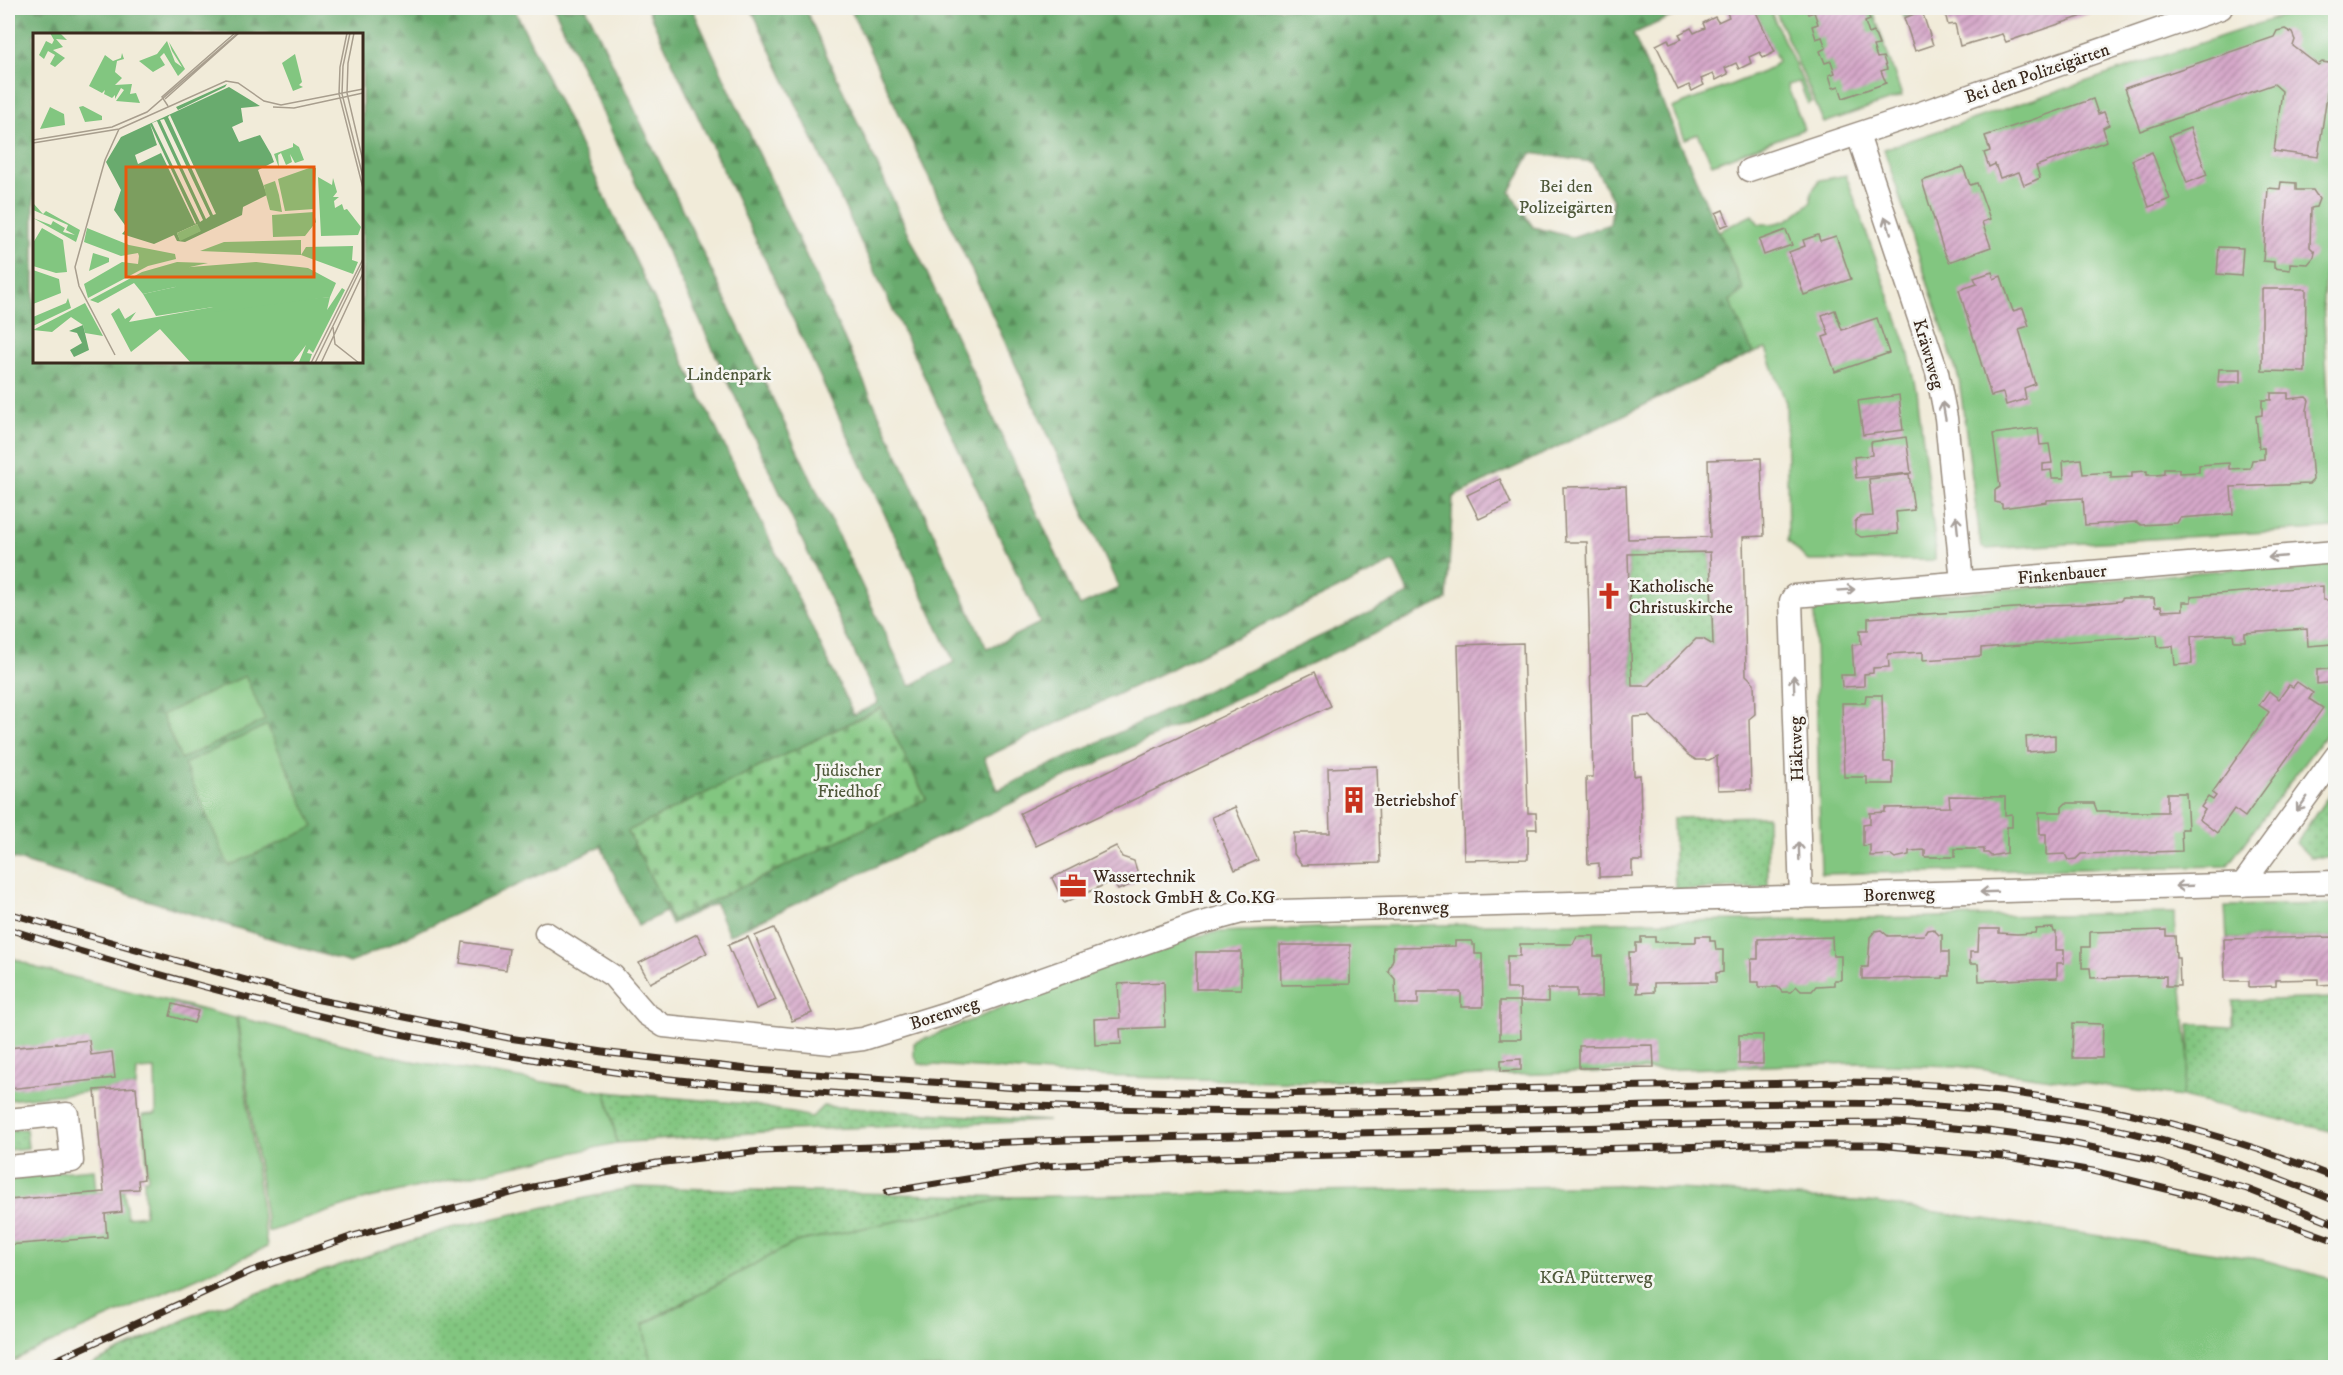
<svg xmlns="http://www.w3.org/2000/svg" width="2343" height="1375" viewBox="0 0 2343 1375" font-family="'IM FELL DW Pica',serif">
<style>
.grass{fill:url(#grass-dots);stroke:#5e784f;stroke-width:1.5}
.forest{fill:url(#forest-firs);stroke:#526a46;stroke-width:1.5;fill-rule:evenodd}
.cemetery{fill:url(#cemetery-stones);stroke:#5e784f;stroke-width:1.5}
.garden{fill:#82c680;stroke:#5e784f;stroke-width:1.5}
.building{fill:url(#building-hatch);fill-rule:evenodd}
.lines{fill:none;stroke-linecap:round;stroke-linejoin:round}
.minor-casing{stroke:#968a7c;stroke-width:25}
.minor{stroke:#fff;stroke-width:22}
.rail-casing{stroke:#3b2a1e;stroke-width:7}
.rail{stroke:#f6f6f2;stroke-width:4.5;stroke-dasharray:14;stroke-linecap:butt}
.oneway{stroke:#a79f9a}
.labels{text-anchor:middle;stroke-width:5;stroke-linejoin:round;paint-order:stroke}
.street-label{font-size:18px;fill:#3b2a1e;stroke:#f6f6f2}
.park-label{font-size:18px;fill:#50593b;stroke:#f6f6f2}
.poi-label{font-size:18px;fill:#3b2a1e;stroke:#f6f6f2;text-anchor:start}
.inset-road{fill:none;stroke:#a89e8e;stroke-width:1.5}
.view{fill:#e8590c;fill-opacity:0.15;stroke:#e8590c;stroke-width:3}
.inset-edge{fill:none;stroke:#3b2a1e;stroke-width:3}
</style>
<defs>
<pattern id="grass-dots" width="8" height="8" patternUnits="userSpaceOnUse" patternTransform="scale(1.5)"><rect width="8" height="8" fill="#82c680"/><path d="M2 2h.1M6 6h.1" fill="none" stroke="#6ca168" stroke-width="1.8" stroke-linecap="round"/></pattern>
<pattern id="forest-firs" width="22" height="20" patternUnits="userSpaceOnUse" patternTransform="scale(1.5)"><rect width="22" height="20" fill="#69ab6e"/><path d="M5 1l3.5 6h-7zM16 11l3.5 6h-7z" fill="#588b5a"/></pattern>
<pattern id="cemetery-stones" width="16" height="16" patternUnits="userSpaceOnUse" patternTransform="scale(1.5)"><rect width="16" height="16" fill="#82c680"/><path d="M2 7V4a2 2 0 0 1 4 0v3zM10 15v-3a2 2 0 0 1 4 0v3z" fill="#6ca168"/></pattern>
<pattern id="building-hatch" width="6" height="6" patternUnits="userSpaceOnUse" patternTransform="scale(1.5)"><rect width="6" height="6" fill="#d5a8c9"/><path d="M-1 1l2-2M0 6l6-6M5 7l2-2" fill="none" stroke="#ae89a3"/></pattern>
</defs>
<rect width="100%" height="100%" fill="#f6f6f2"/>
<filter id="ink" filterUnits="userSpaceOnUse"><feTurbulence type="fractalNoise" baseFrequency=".0167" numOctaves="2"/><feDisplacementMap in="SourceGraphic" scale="12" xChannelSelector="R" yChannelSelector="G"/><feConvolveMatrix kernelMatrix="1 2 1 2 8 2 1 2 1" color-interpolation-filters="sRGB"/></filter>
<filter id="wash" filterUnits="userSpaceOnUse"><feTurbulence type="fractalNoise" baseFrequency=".008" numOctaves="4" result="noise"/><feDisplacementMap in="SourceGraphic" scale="24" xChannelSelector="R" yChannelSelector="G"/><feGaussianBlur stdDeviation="1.35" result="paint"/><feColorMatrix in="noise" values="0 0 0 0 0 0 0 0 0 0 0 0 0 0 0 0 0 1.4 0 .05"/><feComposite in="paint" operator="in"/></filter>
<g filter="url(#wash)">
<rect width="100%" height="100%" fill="#f1ebd9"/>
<g class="grass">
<path d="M1710,552L1713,645L1703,639H1696L1649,686H1632L1628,554Z"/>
<path d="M2335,786V857H2310L2296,843Z"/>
<path d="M1767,816L1768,888L1675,890L1673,818Z"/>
<path d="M2335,998V1132L2181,1097L2189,1061V1024L2233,1026V1001Z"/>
<path d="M606,1092L749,1104L812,1117L823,1106L1048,1121L791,1130L617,1143Z"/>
<path d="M26,1129L28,1148L8,1150V1130Z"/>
<path d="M634,1187L1014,1197L796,1242L643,1324L652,1367L84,1368L197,1314L443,1230Z"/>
</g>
<path class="forest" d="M8,8H514L854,715L878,703L554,8H586L910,686L954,662L647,8H692L987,649L1040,623L751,8H805L1080,606L1119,588L850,8H1690L1633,34L1744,290L1730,301L1753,353L1453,497L1447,600L729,935L715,903L671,924L665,912L638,926L601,846L350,963L8,857ZM34,34H362V362H34ZM1531,153L1592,162L1613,201L1610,224L1572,237L1533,227L1510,192ZM1394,562L1409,594L998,790L984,758ZM881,708L926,799L672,920L628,831Z"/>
<path class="cemetery" d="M881,708L926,799L672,920L628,831Z"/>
<g class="garden">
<path d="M1754,8H1769L1812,102L1808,104L1799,82L1787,85L1804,129L1712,164L1698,134L1685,139L1672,108L1770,69L1778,61Z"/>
<path d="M1774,8H1872L1902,96L1824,123Z"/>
<path d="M1900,8H1922V11L1904,18Z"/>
<path d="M2306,8H2325L2335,11L2336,171L2323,300L2335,528L1986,549L1981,547L1959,379L1884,149Z"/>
<path d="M1846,175L1907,347L1917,390L1935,541V560L1808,561L1788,541L1786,403L1766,349L1753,353L1730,301L1744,290L1719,231L1752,215L1759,224C1785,225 1792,218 1811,202V192L1820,180Z"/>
<path d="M2335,560V722L2227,866L1821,874L1814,606Z"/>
<path d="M245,676L265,720L181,759L162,715Z"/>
<path d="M267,725L314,827L229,866L184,764Z"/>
<path d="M2335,904V937L2227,939L2225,906Z"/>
<path d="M2174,913L2176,958H2179L2189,1061L2181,1097L1957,1066L1858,1063L1309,1082L1091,1076L919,1064L914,1055V1043L1105,967L1179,940L1217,932L1369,926Z"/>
<path d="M8,956L37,968L236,1018L267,1247L28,1353L8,1364V1176L94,1169L96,1192L124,1190L127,1217L145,1215L144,1179H148L142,1115L156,1114L155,1069L137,1070L136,1087L8,1100Z"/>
<path d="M237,1017L406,1060L606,1092L617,1143L369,1198L268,1232Z"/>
<path d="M1620,1185L1869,1202L2264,1260L2335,1280V1367L652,1368L643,1325L796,1242L1014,1197Z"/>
</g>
<g id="blocks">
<g class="building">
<path d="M1734,8H1740L1741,11L1754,8L1775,52L1763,58L1760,52L1749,57L1751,63L1739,69L1736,63L1725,68L1728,74L1716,80L1713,74L1701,79L1704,85L1692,91L1689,85L1678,90L1656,45L1668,39L1670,44L1682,39L1679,34L1691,28L1694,33L1705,28L1703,23L1715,17L1718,22L1729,17L1726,11Z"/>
<path d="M1805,8H1860L1861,9L1866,8L1870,20L1865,22L1869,34L1874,32L1879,45L1873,46L1877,58L1883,57L1887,69L1881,71L1886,83L1843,98L1839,86L1833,88L1829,75L1835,73L1831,61L1825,63L1820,51L1826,48L1822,37L1816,39L1812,26L1818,24L1814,12L1808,14Z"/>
<path d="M1948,8H2106L2006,42L2002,34L1960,46L1955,24L1948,25L1944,9Z"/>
<path d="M1922,11L1933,45L1915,51L1904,18Z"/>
<path d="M2285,29L2292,33L2295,40L2293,46L2318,65L2322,62L2329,63L2334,70V78L2329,82L2318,157L2274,151L2282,91L2274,84L2140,131L2125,88L2274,37L2277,31Z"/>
<path d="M2093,99L2098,114L2104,112L2109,125L2103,128L2107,141L2036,166L2040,178L2024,185L2019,172L2000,178L1995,164L1989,167L1984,153L1990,151L1985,136Z"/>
<path d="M2190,128L2207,175L2187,183L2169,136Z"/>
<path d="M2152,152L2170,199L2149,207L2132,160Z"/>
<path d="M1963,167L1970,185L1977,183L1985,205L1990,219L1982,222L1991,247L1949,262L1943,249L1922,181Z"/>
<path d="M2281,182L2296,183V190H2313L2319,199L2316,207L2311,208L2310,247L2315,252L2314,257L2308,264L2290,263V270L2274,268V262L2263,261L2268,188L2280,189Z"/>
<path d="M1723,210L1729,224L1721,227L1716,213Z"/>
<path d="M1786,230L1792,245L1764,255L1759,240Z"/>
<path d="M1818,235L1820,241L1836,236L1851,279L1804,295L1789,252L1805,246L1803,240Z"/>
<path d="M2219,247L2243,248L2241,276L2217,274Z"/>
<path d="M1992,272L1994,279L2001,276L2013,311L2023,308L2029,326L2019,329L2035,384L2024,388L2026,399L2006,405L2003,393L1991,396L1959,290L1977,284L1974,278Z"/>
<path d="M2262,289H2306L2305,372L2262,371Z"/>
<path d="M1835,310L1842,330L1877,318L1889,353L1835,372L1823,337L1829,335L1822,315Z"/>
<path d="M2219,369H2241V382H2218Z"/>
<path d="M2271,393H2288V399L2306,397L2309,400L2307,410L2313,480L2309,484L2231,487L2233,514L2180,518L2177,523L2141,525L2137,522L2085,525L2083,498L2047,500V502L2002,508V504L1995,502V490L2000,487L1993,434L2038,428L2040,445L2049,444L2052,463L2043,464V471L2051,470L2052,478H2064L2063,461L2081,459L2083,474L2111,472V478L2132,477V472L2147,471V475H2156L2164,474V469H2179V473L2199,472V465L2229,463V469L2250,468L2252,460L2264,459V448H2259L2256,416L2262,415V400H2271Z"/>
<path d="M1899,395L1903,430L1863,435L1858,401Z"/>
<path d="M1906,437L1911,473L1856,478L1854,457L1872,455L1871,442Z"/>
<path d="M1761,458L1764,536L1743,537L1746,675L1754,683L1755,714L1749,719L1751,789L1718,790L1717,756L1709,760H1696L1688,755L1650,716L1633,717L1634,776L1640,775L1642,861H1632V876L1599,877V863L1588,864L1586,777H1593L1587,542H1565L1563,487L1626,486L1628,539L1710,537L1708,460ZM1710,552L1713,645L1703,639H1696L1649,686H1632L1628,554Z"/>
<path d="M1909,474L1914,510L1896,512L1898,534L1861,537L1855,533V522L1859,517L1873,516L1869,479Z"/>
<path d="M1500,479L1511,504L1479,519L1467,495Z"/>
<path d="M2323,586V600H2333L2335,627H2331L2332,644L2308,646L2307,629L2245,633V641H2234L2233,634L2191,636L2192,664L2175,665L2173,646L2158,647L2157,635L1981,648V656L1923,660V652L1888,654L1889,667L1873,668V673L1864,674V686L1842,687L1841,675H1854L1852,645L1861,644L1860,630H1868V618L2043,606V605L2086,604L2120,601L2123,598H2154L2155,607L2161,606L2162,611L2183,610V602H2191V596Z"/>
<path d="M1523,643L1528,813H1536L1537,829H1528V859L1464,860L1458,645Z"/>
<path d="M2336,668V682L2317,684V670Z"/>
<path d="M1315,672L1331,706L1036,846L1020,813Z"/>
<path d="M2297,682L2313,693L2309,699L2323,708L2245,817L2234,809L2217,833L2199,819L2205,810L2201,807L2208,797L2213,800L2216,796L2212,793L2269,712L2259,705L2269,691L2279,699L2289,685L2293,687Z"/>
<path d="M1866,695H1882L1884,762H1893V784H1867V777H1844L1842,703H1865Z"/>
<path d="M2055,735V750L2027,752L2026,737Z"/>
<path d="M1377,766L1380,863L1302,865L1294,854V833H1330L1328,768Z"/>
<path d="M2167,793H2186L2188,829H2181L2182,851L2081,854L2076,859L2068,860L2065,854L2046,855V834H2040L2039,812H2062V807L2066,803H2094L2097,811H2110V812H2167Z"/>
<path d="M1949,796L2005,797V815L2012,814V827H2007V853L1991,856L1988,853H1984V849H1955V857H1925V850L1909,851V855L1895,858L1891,855L1870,856V845L1863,846V824L1870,823V813L1885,812V808L1950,807Z"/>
<path d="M1235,807L1258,860L1235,870L1212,817Z"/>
<path d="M1116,846L1122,857L1134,861L1138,874L1133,884L1118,890L1113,881L1064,903L1052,878Z"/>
<path d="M774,928L812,1013L792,1021L755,936Z"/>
<path d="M2053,928L2054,932H2056V950H2064V963H2057V978L1979,981L1978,964H1970V952H1978L1979,929H1999V933L2017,934L2035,933L2036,929Z"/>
<path d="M1933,929L1939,935H1942V952H1949V976H1943V978L1862,979V967H1868L1870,937L1875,931L1881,930L1888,936L1924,935L1927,930Z"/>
<path d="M2166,930V936H2175L2176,958H2179L2180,986H2166V976L2091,978L2090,968H2082V947H2090V932Z"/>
<path d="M697,934L707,953L650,983L639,963Z"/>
<path d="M1577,936H1594V956H1602V997H1577V989H1548V1002L1520,1001L1521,1039H1500V1001H1520V989H1507V956H1520V944H1573Z"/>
<path d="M1696,936H1710V941H1715L1716,950H1723V972L1716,973V982L1654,983V992L1637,993V983H1630L1629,952H1636V943H1641V937H1655V942H1696Z"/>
<path d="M748,937L776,1000L756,1009L728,945Z"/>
<path d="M1832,937L1833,956H1841V980H1834V985L1816,986L1812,991H1801L1796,986L1791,992H1782L1778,987H1759V982H1751V959H1758V939Z"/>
<path d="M2336,937V984L2318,985V979L2276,980V986L2249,987V981H2225L2224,939Z"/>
<path d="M1455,941H1472V945H1475V954H1482L1483,1007H1461V992H1418V1004H1396L1395,979L1388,971L1393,959V947L1455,946Z"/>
<path d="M463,942L509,949L506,970L460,963Z"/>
<path d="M1280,945H1350V984L1281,985Z"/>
<rect x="1196" y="952" width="45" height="37"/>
<path d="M1164,982L1165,1027L1120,1029L1121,1044L1095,1045L1094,1019L1120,1018L1118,984Z"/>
<path d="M173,1004L198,1011L194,1023L170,1016Z"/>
<path d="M2073,1023L2103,1024L2102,1058H2072Z"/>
<rect x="1739" y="1035" width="24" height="29"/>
<path d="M89,1040L91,1055L112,1052L115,1078L8,1089V1048Z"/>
<path d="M1653,1045L1654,1067L1579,1068V1046Z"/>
<path d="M1521,1059V1070L1501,1071V1060Z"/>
<path d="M136,1087L144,1179L138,1180L139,1189L120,1190L122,1212L105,1214L107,1237L8,1245V1200L104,1192L95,1090Z"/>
</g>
</g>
</g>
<g filter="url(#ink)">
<use href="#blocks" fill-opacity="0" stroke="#968a7c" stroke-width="1.5"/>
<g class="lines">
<defs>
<g id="minor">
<path d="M1858,135L1937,372L1946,418L1962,582"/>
<path d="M1749,170L1915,115L2221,8"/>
<path d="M2242,885L2336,756"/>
<path d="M1801,897L1791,601L1794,596L2336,552"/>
<path d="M546,933L613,976L646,1014L664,1026L831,1043L863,1039L947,1013L1198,924L1242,912L2336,882"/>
<path d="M8,1120L67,1114L72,1161L8,1167"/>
</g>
</defs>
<use href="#minor" class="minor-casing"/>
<use href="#minor" class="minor"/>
<defs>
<g id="rail">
<path d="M8,913L310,998L509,1038L610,1053L756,1070L1018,1088L1270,1094L1847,1082C2015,1082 2180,1115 2336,1178"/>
<path d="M8,929C203,991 404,1042 607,1071C681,1082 756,1087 831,1093C977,1105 1124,1111 1270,1112C1396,1113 1523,1110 1649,1106C1811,1102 1975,1096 2133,1133C2203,1150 2270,1174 2336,1201"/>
<path d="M887,1192L1046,1166L1173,1159L1754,1145H1877L2003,1156L2093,1171L2203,1198L2283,1222L2336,1241"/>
<path d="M39,1368L251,1271L350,1237L533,1187L657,1163L761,1151L1067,1140L1732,1124L1897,1123L1988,1131L2056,1140L2143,1158L2247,1189L2336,1224"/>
</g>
</defs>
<use href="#rail" class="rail-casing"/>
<use href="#rail" class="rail"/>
</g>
<defs><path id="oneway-shaft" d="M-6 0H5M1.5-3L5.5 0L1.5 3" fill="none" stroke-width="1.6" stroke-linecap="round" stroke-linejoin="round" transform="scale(1.5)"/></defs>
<g class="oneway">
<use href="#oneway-shaft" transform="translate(1888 225) rotate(-109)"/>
<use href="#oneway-shaft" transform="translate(1944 411) rotate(-100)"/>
<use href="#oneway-shaft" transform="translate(1957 525) rotate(-96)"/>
<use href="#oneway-shaft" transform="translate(2277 557) rotate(175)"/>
<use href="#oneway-shaft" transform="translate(1846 590) rotate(-4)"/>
<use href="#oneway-shaft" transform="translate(1794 684) rotate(-92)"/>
<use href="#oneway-shaft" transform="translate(2302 804) rotate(126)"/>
<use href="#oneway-shaft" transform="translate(1799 851) rotate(-92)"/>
<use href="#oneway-shaft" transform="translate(2184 886) rotate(178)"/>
<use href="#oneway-shaft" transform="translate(1989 892) rotate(178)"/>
</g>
</g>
<defs>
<symbol id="church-bare" viewBox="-9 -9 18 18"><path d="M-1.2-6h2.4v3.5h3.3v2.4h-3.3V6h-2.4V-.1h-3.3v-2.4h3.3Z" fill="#c8321e" stroke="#f6f6f2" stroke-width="2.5" paint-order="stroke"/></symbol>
<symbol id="building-bare" viewBox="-9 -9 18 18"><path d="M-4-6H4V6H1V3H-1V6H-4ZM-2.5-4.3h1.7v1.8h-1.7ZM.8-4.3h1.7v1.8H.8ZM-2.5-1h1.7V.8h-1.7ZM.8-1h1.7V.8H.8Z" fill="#c8321e" stroke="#f6f6f2" stroke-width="2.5" paint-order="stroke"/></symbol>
<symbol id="office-bare" viewBox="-9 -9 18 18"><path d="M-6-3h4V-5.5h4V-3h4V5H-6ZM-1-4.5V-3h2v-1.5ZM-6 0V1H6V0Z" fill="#c8321e" stroke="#f6f6f2" stroke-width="2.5" paint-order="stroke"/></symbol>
</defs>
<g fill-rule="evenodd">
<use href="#church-bare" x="1590" y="577" width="38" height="38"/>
<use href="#building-bare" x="1335" y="781" width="38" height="38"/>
<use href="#office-bare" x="1054" y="867" width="38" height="38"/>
</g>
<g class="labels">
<g class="street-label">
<text transform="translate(2037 73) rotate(-19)" y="6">Bei den Polizeigärten</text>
<text transform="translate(1929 354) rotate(74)" y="6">Kräwtweg</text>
<text transform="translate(2062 574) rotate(-5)" y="6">Finkenbauer</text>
<text transform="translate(1796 749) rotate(-92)" y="6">Häktweg</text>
<text transform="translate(1899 894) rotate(-2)" y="6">Borenweg</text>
<text transform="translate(1413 908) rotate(-2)" y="6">Borenweg</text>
<text transform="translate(944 1013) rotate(-18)" y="6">Borenweg</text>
</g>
<g class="park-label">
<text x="1566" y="192">Bei den<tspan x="1566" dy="21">Polizeigärten</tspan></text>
<text x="729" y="380">Lindenpark</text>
<text x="848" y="776">Jüdischer<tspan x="848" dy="21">Friedhof</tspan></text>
<text x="1596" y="1283">KGA Pütterweg</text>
</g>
<g class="poi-label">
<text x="1629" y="592">Katholische<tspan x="1629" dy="21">Christuskirche</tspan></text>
<text x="1374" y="806">Betriebshof</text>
<text x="1093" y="882">Wassertechnik<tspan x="1093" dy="21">Rostock GmbH &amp; Co.KG</tspan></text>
</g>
</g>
<g transform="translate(33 33)">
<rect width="330" height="330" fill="#f1ebd9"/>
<path d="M320,213L319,227L325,229L320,241L268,222L273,214ZM144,229L175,230L157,234L142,254L110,261L101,250L65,270L57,267L109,239ZM309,255L312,257L280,320L276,316L274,320L279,321L276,330L266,329L273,312L259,330H158L127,296L98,319L78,281L86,275L92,286L103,279L96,289L180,274L297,264L294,277ZM52,270L70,303L52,300L50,292L38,284L19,299L0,297Z" fill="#82c680"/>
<path d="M194,51L192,54L145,77L143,74ZM196,54L227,73L208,75L210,89L199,94L206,109L227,102L238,121L241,129L225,137L234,162L210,174L209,182L152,209L144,208L141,202L121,211L89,201L94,195L81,177L88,157L73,129L88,104ZM137,82L183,181L180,182L135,84ZM131,86L177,183L173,186L127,87ZM124,88L170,187L167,189L119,90ZM117,91L163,190L162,191L128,120L105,131L102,122L124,112ZM164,191L167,198L147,207L144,200ZM50,292L56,317L41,324L37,317L49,310L44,300L36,298Z" fill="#69ab6e" fill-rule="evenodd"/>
<path d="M164,191L168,198L147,208L144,200Z" fill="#82c680"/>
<path d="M17,0H27L34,7L23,6L30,14L20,17L32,25L22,34L17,31L22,22L15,18L11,26L6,22L13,8L19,11L21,7ZM134,8L142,29L149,34L139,18L136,9L152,36L145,43L131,20L127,24L132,32L120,39L106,28L124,21ZM89,20L91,26L84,28L82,39L89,45L82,52L99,51L97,61L103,60L107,70L83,68L91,57L88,55L82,66V62L79,65L71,61L72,57L69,60L56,53L72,22L80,28L88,25ZM262,21L269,49L266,52L270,54L260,58L249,30ZM50,73L69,83V87L52,89L46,74ZM17,74L31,81L32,92L7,96ZM260,110L266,114L271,127L262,130L257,121L259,129L253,132L248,120L245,122L246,135L241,121L260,114ZM279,134L283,135L281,176L252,178L245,146ZM285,144L299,152L300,145L304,159L300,164H306L301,168L302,175L309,171L311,177L314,176L328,194L325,202L288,203ZM242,148L246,162L249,179L237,177L232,158L231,152ZM0,170L10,181L13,178L47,197L43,209L0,185L18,192L20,188L32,195L30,199L42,202L33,197L35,192L0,177ZM281,179L283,189L272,203L240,204L239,182ZM9,195L30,207L34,239L23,240L0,233V210ZM54,195L96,212L142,221L143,226L115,233L55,265L51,251L89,229L105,231L106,223L105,220L88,223L51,209ZM268,207V222L167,218L191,209ZM60,220L76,225V229L56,238ZM223,229L275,235L303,250L297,264L181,279L180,274L123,283L110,261L142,254L145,240L157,234ZM0,237L26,246L28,260L0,271ZM35,265L38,275L0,293V284L33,270Z" fill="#82c680"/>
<path class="inset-road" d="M314,0L307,34L306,61L330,155M317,0L310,33L309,61L330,144M321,0L315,30L314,60L330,128M132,66L206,0M135,73L129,64L202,0M240,74L261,75L330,60M0,107L79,94L114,79L205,0M0,110L86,96L193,48L205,50L231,68L248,72L330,56M300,294L302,311L326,330M82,322L46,253L42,234L72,127L86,96M278,330L330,226M282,330L330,231M288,330L330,240"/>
<path class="view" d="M93,134H281V244H93Z"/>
<rect width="330" height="330" class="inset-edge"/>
</g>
<rect width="2343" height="1375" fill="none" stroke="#f6f6f2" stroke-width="30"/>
</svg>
